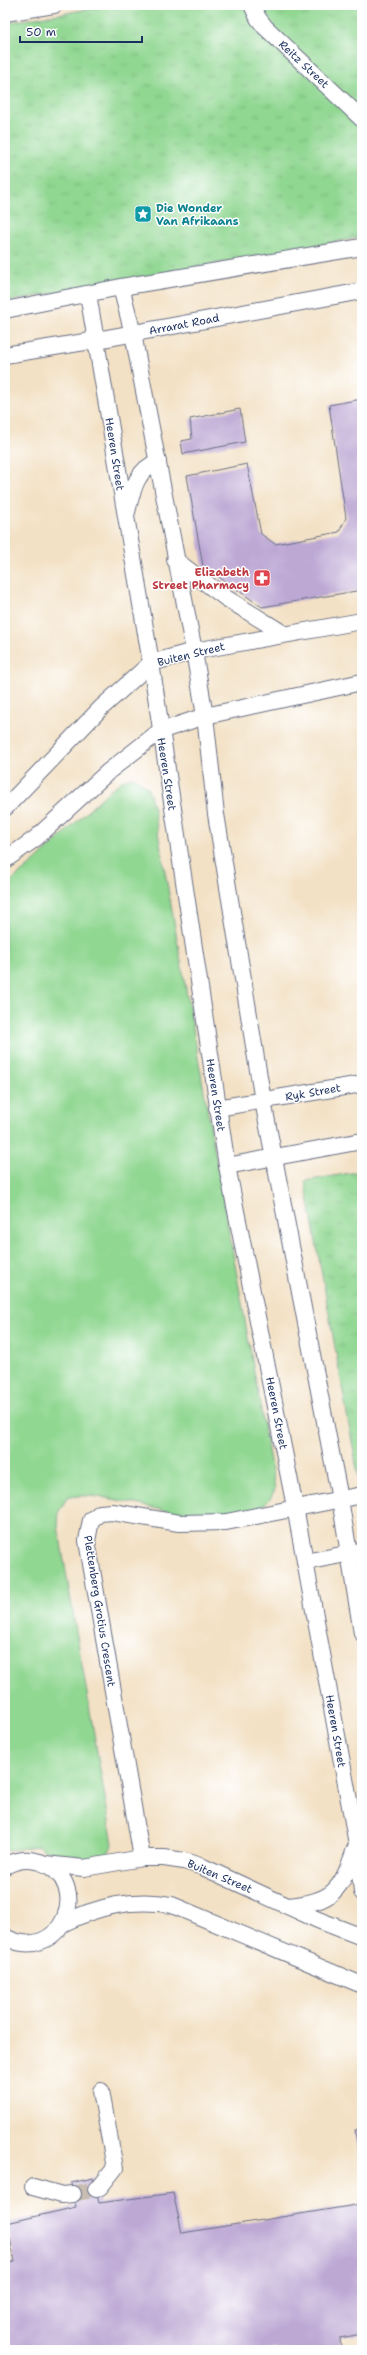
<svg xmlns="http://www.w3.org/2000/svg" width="367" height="2355" viewBox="0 0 367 2355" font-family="'Shantell Sans',sans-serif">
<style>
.grass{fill:#90d791;stroke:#568378}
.park{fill:url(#park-tufts);stroke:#568378}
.building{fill:#bda8d4}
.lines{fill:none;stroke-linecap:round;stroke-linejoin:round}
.minor-tunnel{stroke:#c8bdb0;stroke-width:16;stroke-dasharray:16 8;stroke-linecap:butt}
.minor-casing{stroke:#676d82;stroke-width:18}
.minor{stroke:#fff;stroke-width:16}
.labels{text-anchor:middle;stroke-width:3;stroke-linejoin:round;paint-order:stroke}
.street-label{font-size:11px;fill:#1b2f5e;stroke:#fff}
.culture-label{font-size:11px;font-weight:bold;fill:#0d838f;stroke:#fff;text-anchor:start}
.health-label{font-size:11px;font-weight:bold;fill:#be3a42;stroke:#fff;text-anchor:end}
</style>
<defs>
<pattern id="park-tufts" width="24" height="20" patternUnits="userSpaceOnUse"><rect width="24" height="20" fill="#90d791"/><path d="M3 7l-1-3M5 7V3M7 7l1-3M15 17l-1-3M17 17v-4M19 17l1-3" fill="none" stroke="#7cb97f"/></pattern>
</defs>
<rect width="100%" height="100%" fill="#fff"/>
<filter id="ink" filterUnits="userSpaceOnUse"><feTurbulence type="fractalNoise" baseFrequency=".025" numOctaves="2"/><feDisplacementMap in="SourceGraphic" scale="8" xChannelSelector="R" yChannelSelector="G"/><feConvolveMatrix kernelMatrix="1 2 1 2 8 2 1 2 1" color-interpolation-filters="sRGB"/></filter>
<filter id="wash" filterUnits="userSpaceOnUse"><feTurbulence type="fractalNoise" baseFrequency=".012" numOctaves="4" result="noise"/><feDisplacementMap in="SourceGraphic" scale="16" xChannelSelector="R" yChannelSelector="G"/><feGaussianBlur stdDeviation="0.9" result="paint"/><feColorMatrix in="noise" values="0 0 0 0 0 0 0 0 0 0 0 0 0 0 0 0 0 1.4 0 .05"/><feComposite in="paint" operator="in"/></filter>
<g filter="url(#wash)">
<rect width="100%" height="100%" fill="#f3e1c5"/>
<path class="grass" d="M133,777L148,788L154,810L275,1489C267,1509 257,1509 236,1512C226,1513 214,1516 203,1516C165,1516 99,1488 67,1498L59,1511L58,1526L113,1844L107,1855L84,1859L59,1856L38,1846L5,1851V886L36,860L110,790L123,780Z"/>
<g class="park">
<path d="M114,5H362V237L5,302V23Z"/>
<path d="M362,1171V1474L358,1475L305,1181Z"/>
</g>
<g id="blocks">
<g class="building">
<path d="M362,399V590L262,607L203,566L187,476L247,464L261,534L275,544L339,532L346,518L329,405Z"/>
<path d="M240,409L245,442L183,454L181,441L192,439L190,419Z"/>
<path d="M362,2129V2165H361L355,2130Z"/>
<path d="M93,2178L99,2203L173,2193L182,2233L362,2204V2334L340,2338L341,2350H5V2263L15,2262L7,2223L76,2207L71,2183Z"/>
</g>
</g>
</g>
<g filter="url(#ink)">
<use href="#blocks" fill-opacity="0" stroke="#676d82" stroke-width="1"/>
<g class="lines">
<path class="minor-tunnel" d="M73,2194L96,2189"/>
<defs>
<g id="minor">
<path d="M252,5L258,18L265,27L362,119"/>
<path d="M5,13L54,5"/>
<path d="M121,287L133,334L194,651L205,716L216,814L263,1101L340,1499L362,1633"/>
<path d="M88,294L151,663L227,1166L295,1507L357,1844L362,1892"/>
<path d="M5,310L121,287L362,247"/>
<path d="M5,355L97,340L362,291"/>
<path d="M127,512C132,492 136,469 158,462"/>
<path d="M175,560L226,598L284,634"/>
<path d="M5,808L101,708L151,663L194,651L362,621"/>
<path d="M5,860L36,838L109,771L160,731L205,716L362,682"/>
<path d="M217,1108L362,1084"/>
<path d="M227,1166L362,1141"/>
<path d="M305,1562L362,1551"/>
<path d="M142,1858L87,1541L91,1520L100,1513L112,1512L179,1523L226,1522L362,1495"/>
<path d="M45,1864L84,1868L142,1858H164L184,1861L203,1867L318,1920L362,1937"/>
<path d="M5,1866C16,1860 28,1858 40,1862C96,1882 61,1967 5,1937"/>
<path d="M288,1906C333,1902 341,1891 355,1849"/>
<path d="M62,1924C98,1906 133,1898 172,1905L362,1985"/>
<path d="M33,2187L62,2195L73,2194"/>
<path d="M96,2189L100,2187L115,2168L101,2091"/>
</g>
</defs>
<use href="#minor" class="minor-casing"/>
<use href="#minor" class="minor"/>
</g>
</g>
<defs>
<symbol id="sight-square" viewBox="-11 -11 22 22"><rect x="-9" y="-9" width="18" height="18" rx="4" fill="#0f9aa8" stroke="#fff"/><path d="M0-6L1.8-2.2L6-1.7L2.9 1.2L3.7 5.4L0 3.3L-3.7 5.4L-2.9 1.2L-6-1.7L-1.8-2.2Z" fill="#fff"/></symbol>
<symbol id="pharmacy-square" viewBox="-11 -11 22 22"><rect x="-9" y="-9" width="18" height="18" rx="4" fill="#e0444e" stroke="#fff"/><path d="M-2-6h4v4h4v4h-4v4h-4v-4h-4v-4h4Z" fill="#fff"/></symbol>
</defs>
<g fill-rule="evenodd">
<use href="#sight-square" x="133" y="204" width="20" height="20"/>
<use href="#pharmacy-square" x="252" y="568" width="20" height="20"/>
</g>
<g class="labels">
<g class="street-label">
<text transform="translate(304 64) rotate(43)" y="4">Reitz Street</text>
<text transform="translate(184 324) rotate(-11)" y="4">Arrarat Road</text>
<text transform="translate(115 454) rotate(81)" y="4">Heeren Street</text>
<text transform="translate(191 654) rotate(-14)" y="4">Buiten Street</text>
<text transform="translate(167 774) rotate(81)" y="4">Heeren Street</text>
<text transform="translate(313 1092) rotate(-10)" y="4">Ryk Street</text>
<text transform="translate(216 1095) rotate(81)" y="4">Heeren Street</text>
<text transform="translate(277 1413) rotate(79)" y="4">Heeren Street</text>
<text transform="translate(100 1611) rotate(81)" y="4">Plettenberg Grotius Crescent</text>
<text transform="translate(336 1731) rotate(80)" y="4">Heeren Street</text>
<text transform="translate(220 1876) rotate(23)" y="4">Buiten Street</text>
</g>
<g class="culture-label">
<text x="156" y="212">Die Wonder<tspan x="156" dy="13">Van Afrikaans</tspan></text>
</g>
<g class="health-label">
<text x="249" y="576">Elizabeth<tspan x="249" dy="13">Street Pharmacy</tspan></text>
</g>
</g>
<rect width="367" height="2355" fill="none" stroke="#fff" stroke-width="20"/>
<path d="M20 36v6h122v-6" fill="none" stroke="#1b2f5e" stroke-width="2"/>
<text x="26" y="36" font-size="12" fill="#1b2f5e" stroke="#ffffff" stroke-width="3" paint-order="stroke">50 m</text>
</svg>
